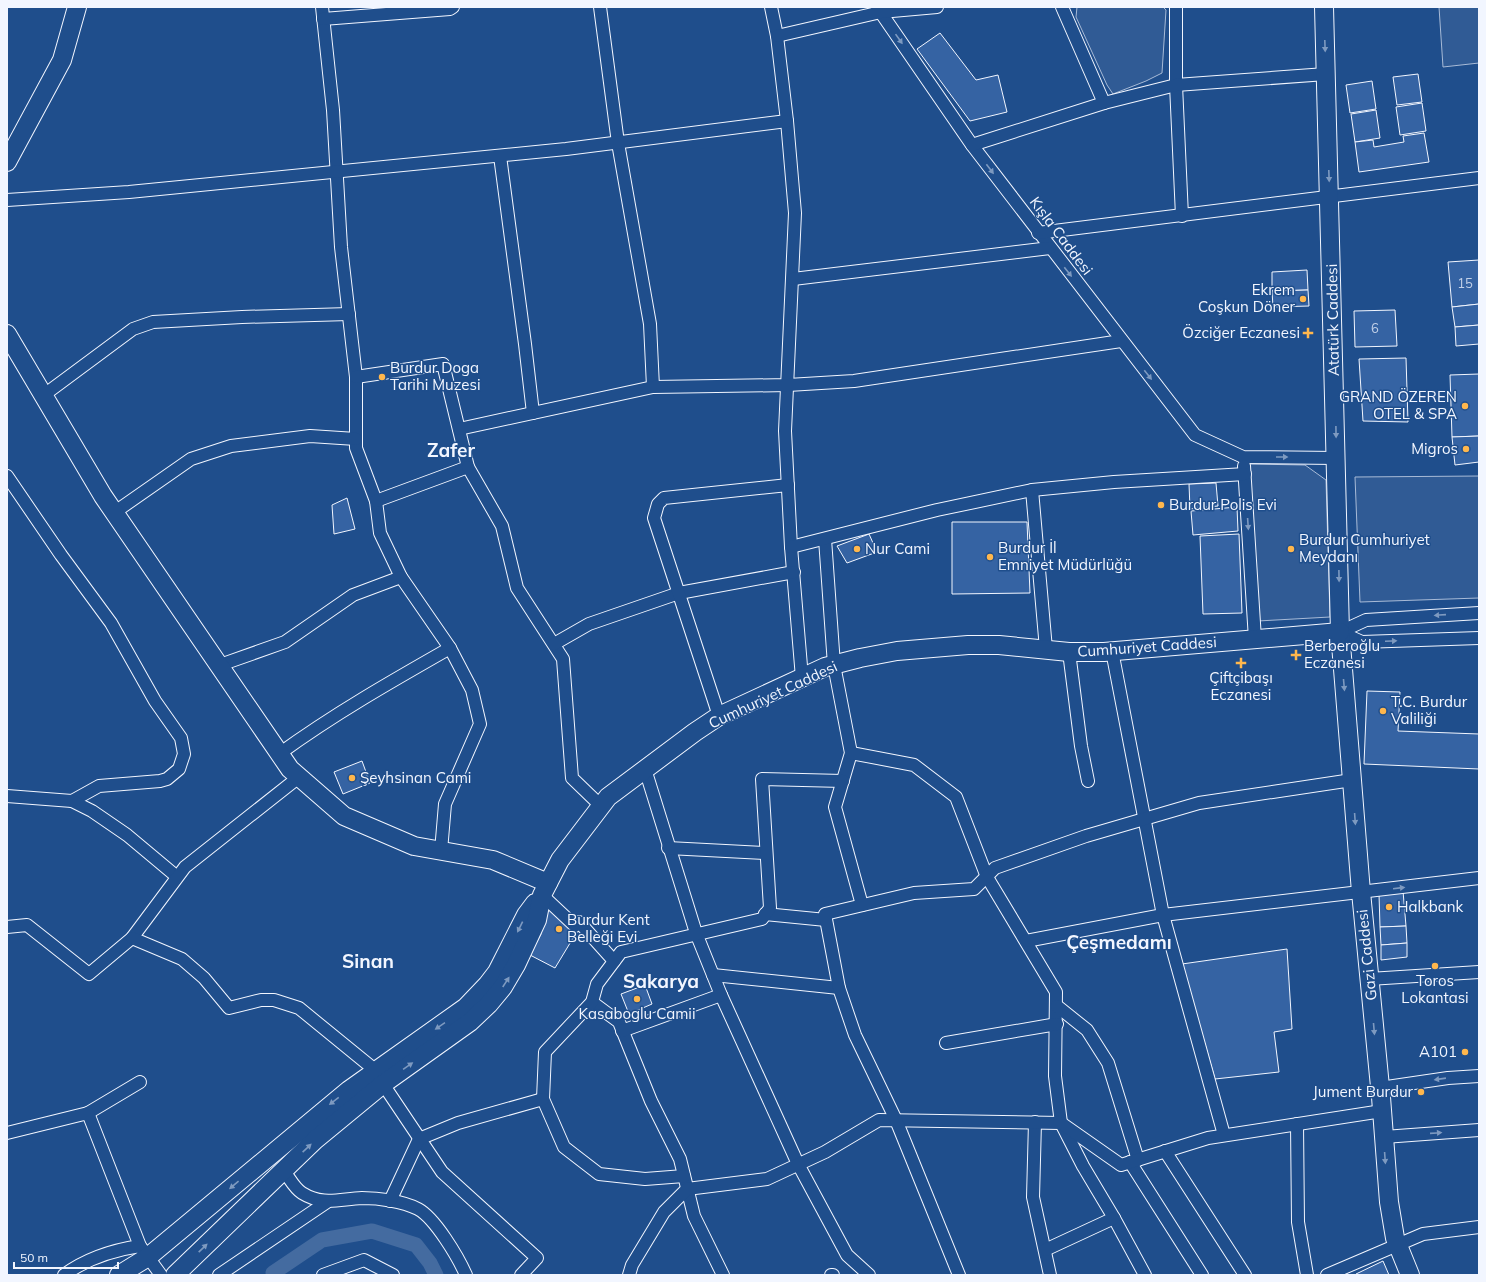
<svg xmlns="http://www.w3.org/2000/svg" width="1486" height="1282" viewBox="0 0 1486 1282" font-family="Mulish,sans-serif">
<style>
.built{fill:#305b95;stroke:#a8bbd7}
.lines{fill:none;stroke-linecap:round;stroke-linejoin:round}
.canal{stroke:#446ba0;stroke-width:15}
.building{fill:#3563a3;stroke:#f2f6ff}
.street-casing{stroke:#f2f6ff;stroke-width:14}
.secondary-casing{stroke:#f2f6ff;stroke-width:20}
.street{stroke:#1f4e8c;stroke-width:12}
.secondary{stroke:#1f4e8c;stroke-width:18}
.oneway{fill:#7e9ac0}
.poi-dot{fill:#ffb74d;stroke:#1f4e8c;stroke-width:1.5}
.labels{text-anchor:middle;stroke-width:3;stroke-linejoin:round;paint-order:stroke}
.number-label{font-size:13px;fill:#c3d1e8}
.street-label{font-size:15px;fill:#f2f6ff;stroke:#1f4e8c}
.poi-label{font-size:15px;fill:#f2f6ff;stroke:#1f4e8c;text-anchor:start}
.district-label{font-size:19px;font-weight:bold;fill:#f2f6ff;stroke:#1f4e8c}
</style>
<rect width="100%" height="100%" fill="#1f4e8c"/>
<g class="built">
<path d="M1077,7H1163L1166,10L1162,73L1146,81L1113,94L1107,85L1076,17Z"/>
<path d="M1439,7H1479V63L1443,67Z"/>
<path d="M1249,464L1305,465L1326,480L1330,617L1258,621Z"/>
<path d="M1479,476V598L1360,602L1355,477Z"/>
</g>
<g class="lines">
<path class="canal" d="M273,1273L322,1240L372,1231L416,1245L430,1263L436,1275"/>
</g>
<g class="building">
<path d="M940,33L976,80L998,75L1007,112L970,121L917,49Z"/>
<path d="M1418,74L1422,102L1397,105L1393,77Z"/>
<path d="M1372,81L1376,109L1350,113L1346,85Z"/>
<path d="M1422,103L1426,131L1400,135L1396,107Z"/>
<path d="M1376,110L1380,138L1355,142L1351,114Z"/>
<path d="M1424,133L1429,162L1359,172L1355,142L1373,140L1374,147L1404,142L1403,136Z"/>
<path d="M1479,260V304L1452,307L1448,262Z"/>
<path d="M1307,270L1308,290L1272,291V272Z"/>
<path d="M1308,290L1309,306L1273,307L1272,291Z"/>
<path d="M1479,304V325L1455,327L1452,307Z"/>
<path d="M1395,310L1397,346L1355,347L1354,311Z"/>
<path d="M1479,325V344L1456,346L1455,327Z"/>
<path d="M1406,358L1408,422L1363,421L1359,359Z"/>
<path d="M1479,374V436L1452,437L1450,375Z"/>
<path d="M1479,436V462L1455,465L1452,437Z"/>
<path d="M1216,483L1218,506L1190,509L1189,484Z"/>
<path d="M347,498L355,529L334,534L332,505Z"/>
<path d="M1237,507L1238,531L1193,535L1191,511Z"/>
<path d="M952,522H1027L1030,593L952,594Z"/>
<path d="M869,534L877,552L847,563L837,546Z"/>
<path d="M1239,534L1242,613L1203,614L1200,536Z"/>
<path d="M1367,691L1400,692L1398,731L1479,734V769L1364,764Z"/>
<path d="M362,761L370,783L343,794L334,772Z"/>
<path d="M1403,891L1406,926L1380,927L1379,894Z"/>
<path d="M554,899L581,925L555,968L530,955L541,934L539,922Z"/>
<path d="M1406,926L1407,943L1381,945L1380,927Z"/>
<path d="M1407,943V957L1381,960V945Z"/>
<path d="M1287,949L1292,1029L1274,1032L1279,1072L1215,1079L1182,964Z"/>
<path d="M645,985L652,1004L629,1014L621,994Z"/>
<path d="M1383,1261L1389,1275H1357L1356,1274Z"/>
</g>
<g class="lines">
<defs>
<g id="street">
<path d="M322,7L333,110L341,247L356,377V448L376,501L380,533L401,577L450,648L472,690L480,724L445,804L441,851"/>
<path d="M600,7L618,143L650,324L653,387"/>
<path d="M771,7L777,36L787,121L795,213L785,431L791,547L802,678"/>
<path d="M877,7L972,145L1195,435L1243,457L1336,458"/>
<path d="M1062,7L1104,103"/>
<path d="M1176,7V85L1182,216"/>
<path d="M323,19L450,9L453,7"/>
<path d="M777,36L881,12L937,7"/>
<path d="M972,145L1104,103L1176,85L1326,74"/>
<path d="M500,156L525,344L533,413"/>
<path d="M7,200L129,192L566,149L787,121"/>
<path d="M1038,233L1479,178"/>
<path d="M793,279L1050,248"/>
<path d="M356,377L443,364L468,467L376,501"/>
<path d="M44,395L133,329L153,322L242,317L349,314"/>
<path d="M459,429L653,387L788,385L854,381L1121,341"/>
<path d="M1244,466L1255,639"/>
<path d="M468,467L502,526L517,588L563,659L572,778L601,806"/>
<path d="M7,476L61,555L111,623L155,701L181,738L184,754L179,769L167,779L160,781L99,786L72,801"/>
<path d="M1032,490L1046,649"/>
<path d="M115,512L191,459L231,446L310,436L356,439"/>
<path d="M825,539L834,665L851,753L835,807L862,905"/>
<path d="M791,547L937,510L1032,490L1114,482L1245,474"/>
<path d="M1340,632L1366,620L1479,613"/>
<path d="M1340,632L1362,642L1479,638"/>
<path d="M554,644L589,624L679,593L794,572"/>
<path d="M1112,651L1163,915L1224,1135"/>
<path d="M1069,652L1081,746L1088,781"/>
<path d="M220,665L285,642L353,595L401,577"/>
<path d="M719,716L654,518L658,504L664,498L788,485"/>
<path d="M851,753L914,765L956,797L987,877L1056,992L1055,1076L1061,1123L1083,1166L1114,1218L1145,1275"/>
<path d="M279,754C334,714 392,681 450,648"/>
<path d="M645,769L696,933L721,995L798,1164L847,1255L869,1275"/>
<path d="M7,796L72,801L92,811L127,835L176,876"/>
<path d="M668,848L766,853"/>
<path d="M542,895L575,926L579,922L614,961"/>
<path d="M765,914L826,920"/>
<path d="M7,927L27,925L89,974L132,938L185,867L299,777"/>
<path d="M132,938L182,959L204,978L229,1008L261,1000H274L299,1008L375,1070"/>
<path d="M1026,941L1163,915L1479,878"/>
<path d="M713,975L839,988"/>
<path d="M1369,979L1479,972"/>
<path d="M592,1002L619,1022L651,1101L680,1159L694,1216L723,1275"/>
<path d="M1057,1006L1087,1030L1108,1063L1138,1160"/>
<path d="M622,1031L721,995"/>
<path d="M946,1043L1057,1024"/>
<path d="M383,1084L442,1172L537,1258L521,1275"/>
<path d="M1380,1088L1448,1078L1479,1076"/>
<path d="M88,1113L140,1082"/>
<path d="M1035,1122L1033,1197L1050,1275"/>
<path d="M1297,1124L1298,1222L1307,1275"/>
<path d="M7,1133L88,1113L140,1246L161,1275"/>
<path d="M1384,1137L1479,1130"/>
<path d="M1165,1151L1245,1275"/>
<path d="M1130,1162L1202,1275"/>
<path d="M283,1170C289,1177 294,1188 302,1193C323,1206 339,1199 362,1198C379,1198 402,1201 418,1209C435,1218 458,1257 466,1275"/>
<path d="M684,1176L645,1179L599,1174L564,1147L543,1099L545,1052L592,1002L597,984L621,952L762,919L770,908L762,779L843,781"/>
<path d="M390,1201L419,1139L458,1123L543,1099"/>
<path d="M1045,1250L1114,1218"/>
<path d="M64,1275C86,1259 113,1250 140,1246"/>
<path d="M219,1275L327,1202"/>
<path d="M323,1275L364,1260L393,1275"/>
<path d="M629,1275L632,1265L664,1212L687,1189L767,1179L825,1152L879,1120L1061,1123L1121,1165L1208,1138L1382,1111"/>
<path d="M831,1275H833"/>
<path d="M959,1275L896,1120L855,1035L839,988L825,914L914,893L974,889L995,868L1086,836L1199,803L1352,780"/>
<path d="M1327,1275L1423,1234L1479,1227"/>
</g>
<g id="secondary">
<path d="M1324,7L1340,632L1361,892L1381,1097L1389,1202L1395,1238L1410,1275"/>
<path d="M7,162L62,60L77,7"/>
<path d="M7,334L103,496L290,769L344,816L414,846L493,860L548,883"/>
<path d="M119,1275L148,1257L349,1090L466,1007L487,985L497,972L526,915L535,903"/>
<path d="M175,1275L315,1140L383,1084L470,1022L489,1004L503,987L516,965L537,920L542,895L560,860L608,797L695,732L719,716L825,667L860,658L897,651L968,645H999L1069,652H1104L1340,632"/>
</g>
</defs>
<use href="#street" class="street-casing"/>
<use href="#secondary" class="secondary-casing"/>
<use href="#street" class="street"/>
<use href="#secondary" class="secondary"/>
</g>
<defs><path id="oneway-solid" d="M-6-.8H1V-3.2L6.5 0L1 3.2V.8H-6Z"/></defs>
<g class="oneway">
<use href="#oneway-solid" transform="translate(899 39) rotate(55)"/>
<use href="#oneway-solid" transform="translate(1325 46) rotate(88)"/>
<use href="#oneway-solid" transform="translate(990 169) rotate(53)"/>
<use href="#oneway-solid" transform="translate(1329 176) rotate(88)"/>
<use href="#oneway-solid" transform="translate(1068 272) rotate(52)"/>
<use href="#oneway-solid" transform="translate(1148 375) rotate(52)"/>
<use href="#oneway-solid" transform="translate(1336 432) rotate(89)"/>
<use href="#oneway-solid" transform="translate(1282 457)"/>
<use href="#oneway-solid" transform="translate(1248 524) rotate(86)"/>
<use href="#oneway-solid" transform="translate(1339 576) rotate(89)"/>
<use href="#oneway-solid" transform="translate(1440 615) rotate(176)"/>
<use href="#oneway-solid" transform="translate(1391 641) rotate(-2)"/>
<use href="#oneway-solid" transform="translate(1344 685) rotate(85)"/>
<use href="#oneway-solid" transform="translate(1355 819) rotate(86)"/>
<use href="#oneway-solid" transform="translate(1399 888) rotate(-7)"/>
<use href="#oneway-solid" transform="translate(520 927) rotate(116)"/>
<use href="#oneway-solid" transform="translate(506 982) rotate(-57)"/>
<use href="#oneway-solid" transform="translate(440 1026) rotate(146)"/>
<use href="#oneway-solid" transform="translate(1374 1029) rotate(85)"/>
<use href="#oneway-solid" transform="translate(408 1066) rotate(-35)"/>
<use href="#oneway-solid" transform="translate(1440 1079) rotate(172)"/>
<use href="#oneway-solid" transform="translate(334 1101) rotate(142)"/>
<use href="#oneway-solid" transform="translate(1436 1133) rotate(-4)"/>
<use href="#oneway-solid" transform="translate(307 1148) rotate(-43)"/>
<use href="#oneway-solid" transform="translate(1385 1158) rotate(86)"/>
<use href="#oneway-solid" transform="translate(234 1185) rotate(140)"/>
<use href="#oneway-solid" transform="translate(203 1248) rotate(-44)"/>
</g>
<g class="poi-dot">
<circle cx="1303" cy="299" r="4"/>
<path d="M1306 327h4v4h4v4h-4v4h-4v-4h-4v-4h4z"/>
<circle cx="382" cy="377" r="4"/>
<circle cx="1465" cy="406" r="4"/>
<circle cx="1466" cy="449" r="4"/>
<circle cx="1161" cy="505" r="4"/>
<circle cx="857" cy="549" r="4"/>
<circle cx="1291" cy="549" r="4"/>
<circle cx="990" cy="557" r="4"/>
<path d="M1294 649h4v4h4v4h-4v4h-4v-4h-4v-4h4z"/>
<path d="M1239 657h4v4h4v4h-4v4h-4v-4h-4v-4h4z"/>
<circle cx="1383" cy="711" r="4"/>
<circle cx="352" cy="778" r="4"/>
<circle cx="1389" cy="907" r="4"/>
<circle cx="559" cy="929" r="4"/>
<circle cx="1435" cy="966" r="4"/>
<circle cx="637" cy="999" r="4"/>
<circle cx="1465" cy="1052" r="4"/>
<circle cx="1421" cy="1092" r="4"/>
</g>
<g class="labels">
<g class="number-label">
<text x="1465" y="288">15</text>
<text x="1375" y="333">6</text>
</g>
<g class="street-label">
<text transform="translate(1061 236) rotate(53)" y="5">Kışla Caddesi</text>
<text transform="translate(1333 320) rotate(-91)" y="5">Atatürk Caddesi</text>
<text transform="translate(1147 647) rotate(-4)" y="5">Cumhuriyet Caddesi</text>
<text transform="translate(773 695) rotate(-25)" y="5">Cumhuriyet Caddesi</text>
<text transform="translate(1367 955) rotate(-96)" y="5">Gazi Caddesi</text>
</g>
<g class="poi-label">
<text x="1295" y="295" text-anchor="end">Ekrem<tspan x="1295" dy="17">Coşkun Döner</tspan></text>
<text x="1300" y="338" text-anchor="end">Özciğer Eczanesi</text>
<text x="390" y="373">Burdur Doga<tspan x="390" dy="17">Tarihi Muzesi</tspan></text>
<text x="1457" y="402" text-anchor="end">GRAND ÖZEREN<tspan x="1457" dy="17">OTEL &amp; SPA</tspan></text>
<text x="1458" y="454" text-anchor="end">Migros</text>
<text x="1169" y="510">Burdur Polis Evi</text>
<text x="1299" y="545">Burdur Cumhuriyet<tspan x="1299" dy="17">Meydanı</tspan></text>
<text x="998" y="553">Burdur İl<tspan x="998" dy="17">Emniyet Müdürlüğü</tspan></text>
<text x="865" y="554">Nur Cami</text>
<text x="1304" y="651">Berberoğlu<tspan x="1304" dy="17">Eczanesi</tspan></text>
<text x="1241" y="683" text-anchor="middle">Çiftçibaşı<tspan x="1241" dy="17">Eczanesi</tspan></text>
<text x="1391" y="707">T.C. Burdur<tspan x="1391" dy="17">Valiliği</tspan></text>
<text x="360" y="783">Şeyhsinan Cami</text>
<text x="1397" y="912">Halkbank</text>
<text x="567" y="925">Burdur Kent<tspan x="567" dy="17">Belleği Evi</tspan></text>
<text x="1435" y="986" text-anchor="middle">Toros<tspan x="1435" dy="17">Lokantasi</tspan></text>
<text x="637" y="1019" text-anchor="middle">Kasaboglu Camii</text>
<text x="1457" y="1057" text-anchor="end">A101</text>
<text x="1413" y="1097" text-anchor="end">Jument Burdur</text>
</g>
<g class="district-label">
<text x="451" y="457">Zafer</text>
<text x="1119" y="949">Çeşmedamı</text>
<text x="368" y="968">Sinan</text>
<text x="661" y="988">Sakarya</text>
</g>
</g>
<rect width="1486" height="1282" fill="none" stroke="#f2f6ff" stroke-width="16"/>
<path d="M14 1262v6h104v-6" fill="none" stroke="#f2f6ff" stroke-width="2"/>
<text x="20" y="1262" font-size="12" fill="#f2f6ff" stroke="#1f4e8c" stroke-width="3" paint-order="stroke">50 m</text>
</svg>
